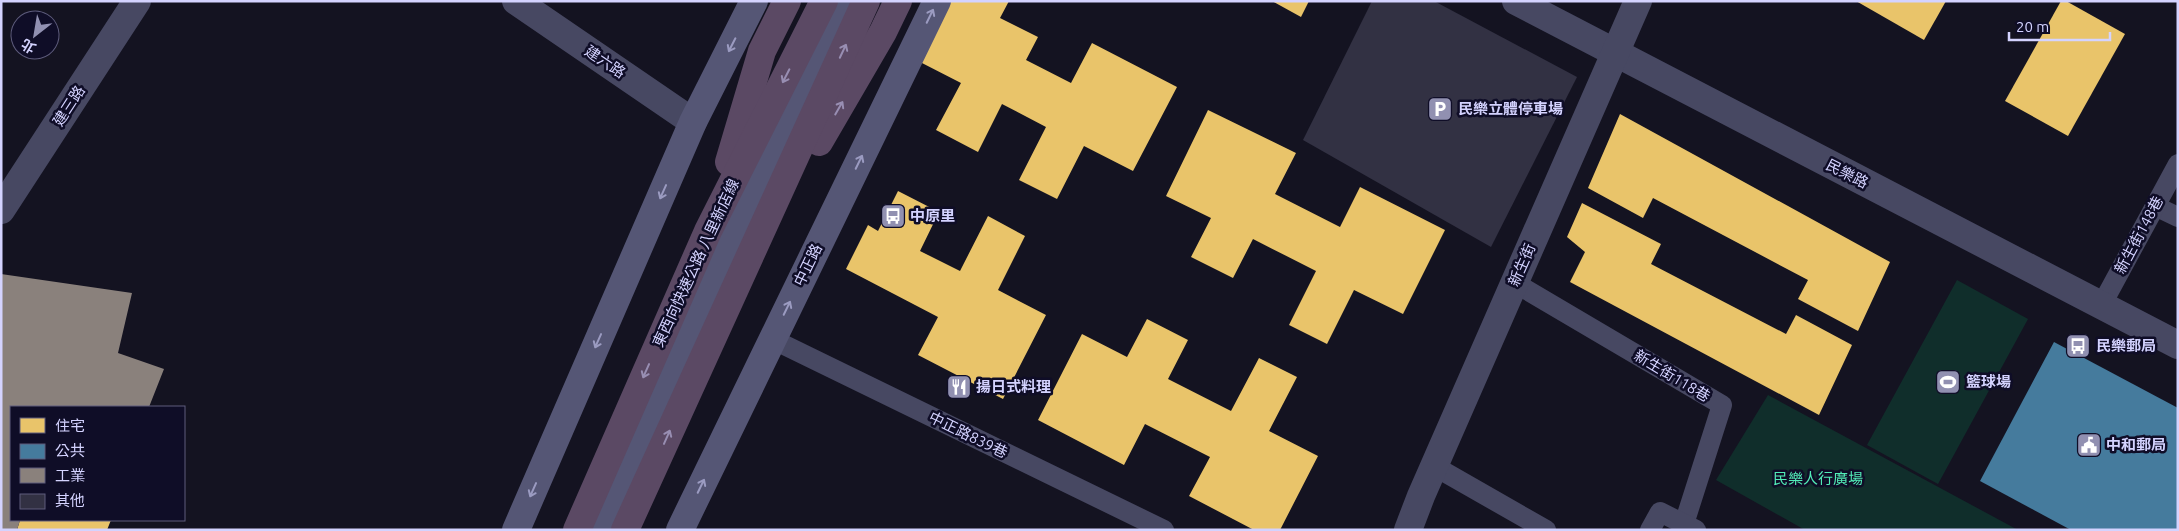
<svg xmlns="http://www.w3.org/2000/svg" width="2179" height="531" viewBox="0 0 2179 531" font-family="Ubuntu,'Noto Sans TC',sans-serif">
<style>
.green{fill:#102e2b}
.homes{fill:#e9c46a}
.public{fill:#457b9d}
.industry{fill:#8a817c}
.building{fill:#323143}
.lines{fill:none;stroke-linecap:round;stroke-linejoin:round}
.lane{stroke:#474862;stroke-width:20}
.street{stroke:#474862;stroke-width:28}
.secondary{stroke:#555675;stroke-width:28}
.highway{stroke:#5b4964;stroke-width:28}
.oneway{stroke:#9b9bc1}
.oneway2{stroke:#988eb2}
.labels{text-anchor:middle;stroke-width:5;stroke-linejoin:round;paint-order:stroke}
.street-label{font-size:15px;fill:#d4d3ff;stroke:#0f0d27}
.poi-label{font-size:15px;font-weight:bold;fill:#d4d3ff;stroke:#0f0d27;text-anchor:start}
.park-label{font-size:15px;fill:#52ecb7;stroke:#0f0d27}
</style>
<rect width="100%" height="100%" fill="#141321"/>
<g class="green">
<path d="M1957,280L2028,319L1938,484L1867,445Z"/>
<path d="M1768,395L2018,530H1805L1716,480Z"/>
</g>
<g class="homes">
<path d="M951,1H1009L1000,18L1038,37L1026,60L1071,83L1092,43L1177,87L1133,171L1084,146L1057,199L1019,180L1046,127L1002,104L978,152L936,130L961,83L920,62Z"/>
<path d="M1272,1H1309L1301,17Z"/>
<path d="M1856,1H1946L1924,40Z"/>
<path d="M2061,1H2066L2125,34L2068,136L2005,101Z"/>
<path d="M1208,110L1296,153L1275,194L1340,227L1360,187L1445,230L1403,314L1354,290L1327,344L1289,325L1316,271L1253,239L1233,278L1191,257L1211,218L1166,196Z"/>
<path d="M1620,114L1890,262L1858,331L1798,299L1808,280L1653,198L1643,218L1588,188Z"/>
<path d="M898,191L939,212L920,251L960,271L988,216L1025,236L998,290L1046,315L1003,399L918,355L938,317L846,269L868,225L878,231Z"/>
<path d="M1582,203L1661,244L1651,264L1786,334L1796,315L1852,345L1819,415L1570,282L1585,252L1567,237Z"/>
<path d="M1147,319L1188,340L1168,379L1231,411L1259,358L1297,377L1269,431L1318,456L1280,530H1254L1189,496L1210,457L1145,424L1124,465L1038,420L1082,334L1127,357Z"/>
<path d="M20,520H111L107,530H17Z"/>
</g>
<path class="public" d="M2054,342L2178,408V530H2071L1980,481Z"/>
<path class="industry" d="M1,274L132,293L118,353L164,369L149,407H11V520H20L17,530H1Z"/>
<path class="building" d="M1372,1H1434L1577,77L1491,247L1303,140Z"/>
<g class="lines">
<g class="lane">
<path d="M2155,206L2178,217"/>
<path d="M1515,283L1722,405L1684,524"/>
<path d="M2101,306L2178,164"/>
<path d="M772,339L1164,530"/>
<path d="M1434,466L1546,530"/>
<path d="M1650,530L1660,512L1696,530"/>
</g>
<g class="street">
<path d="M516,1L693,122"/>
<path d="M1516,1L2178,345"/>
<path d="M1,210L137,1"/>
<path d="M1408,530L1421,496L1638,1"/>
</g>
<g class="secondary">
<path d="M516,530L693,122L754,1"/>
<path d="M598,530L742,216L845,1"/>
<path d="M680,530L937,1"/>
</g>
<g class="highway">
<path d="M819,142L883,32L898,1"/>
<path d="M729,162L762,51L787,1"/>
<path d="M577,530L708,231L824,1"/>
<path d="M625,530L866,1"/>
</g>
</g>
<defs><path id="oneway-shaft" d="M-6 0H5M1.5-3L5.5 0L1.5 3" fill="none" stroke-width="1.6" stroke-linecap="round" stroke-linejoin="round" transform="scale(1.25)"/></defs>
<g class="oneway">
<use href="#oneway-shaft" transform="translate(930 16) rotate(-64)"/>
<use href="#oneway-shaft" transform="translate(732 45) rotate(117)"/>
<use href="#oneway-shaft" transform="translate(859 162) rotate(-64)"/>
<use href="#oneway-shaft" transform="translate(663 192) rotate(114)"/>
<use href="#oneway-shaft" transform="translate(787 308) rotate(-64)"/>
<use href="#oneway-shaft" transform="translate(598 341) rotate(114)"/>
<use href="#oneway-shaft" transform="translate(701 486) rotate(-64)"/>
<use href="#oneway-shaft" transform="translate(533 490) rotate(114)"/>
</g>
<g class="oneway2">
<use href="#oneway-shaft" transform="translate(843 51) rotate(-65)"/>
<use href="#oneway-shaft" transform="translate(786 76) rotate(117)"/>
<use href="#oneway-shaft" transform="translate(839 108) rotate(-60)"/>
<use href="#oneway-shaft" transform="translate(646 371) rotate(114)"/>
<use href="#oneway-shaft" transform="translate(667 437) rotate(-66)"/>
</g>
<defs>
<symbol id="parking-square" viewBox="-11 -11 22 22"><rect x="-9" y="-9" width="18" height="18" rx="4" fill="#9190b1" stroke="#0f0d27"/><path d="M-3.5-5.5H1a3.5 3.5 0 0 1 0 7H-1V5.5H-3.5ZM-1-3.4V-.6H.8a1.4 1.4 0 0 0 0-2.8Z" fill="#fff"/></symbol>
<symbol id="bus-square" viewBox="-11 -11 22 22"><rect x="-9" y="-9" width="18" height="18" rx="4" fill="#9190b1" stroke="#0f0d27"/><path d="M-5-6H5V4H4V6H2V4H-2V6H-4V4H-5ZM-3.5-4V0h7V-4ZM-3.5 1.2v1.5H-2V1.2ZM2 1.2v1.5H3.5V1.2Z" fill="#fff"/></symbol>
<symbol id="stadium-square" viewBox="-11 -11 22 22"><rect x="-9" y="-9" width="18" height="18" rx="4" fill="#9190b1" stroke="#0f0d27"/><path d="M0-5a6.5 5 0 1 0 0 10a6.5 5 0 1 0 0-10ZM-3.5-1.8h7v3.6h-7Z" fill="#fff"/></symbol>
<symbol id="restaurant-square" viewBox="-11 -11 22 22"><rect x="-9" y="-9" width="18" height="18" rx="4" fill="#9190b1" stroke="#0f0d27"/><path d="M-5-6h1v4h1v-4h1v4h1v-4h1v5L-1.5 .5V6h-2V.5L-5-1ZM5-6V6H3V1.5H1.5Q1.5-4 5-6Z" fill="#fff"/></symbol>
<symbol id="civic-square" viewBox="-11 -11 22 22"><rect x="-9" y="-9" width="18" height="18" rx="4" fill="#9190b1" stroke="#0f0d27"/><path d="M-.6-6.5H3V-4.5H.6V-3L4-1V1h2V6H-6V1h2V-1L-.6-3ZM-1.2 2.5V6h2.4V2.5Z" fill="#fff"/></symbol>
</defs>
<g fill-rule="evenodd">
<use href="#parking-square" x="1426" y="95" width="28" height="28"/>
<use href="#bus-square" x="879" y="202" width="28" height="28"/>
<use href="#bus-square" x="2064" y="332" width="28" height="28"/>
<use href="#stadium-square" x="1934" y="368" width="28" height="28"/>
<use href="#restaurant-square" x="945" y="373" width="28" height="28"/>
<use href="#civic-square" x="2075" y="431" width="28" height="28"/>
</g>
<g class="labels">
<g class="street-label">
<text transform="translate(605 62) rotate(34)" y="5">建六路</text>
<text transform="translate(69 106) rotate(-57)" y="5">建三路</text>
<text transform="translate(1847 174) rotate(27)" y="5">民樂路</text>
<text transform="translate(2139 235) rotate(-62)" y="5">新生街148巷</text>
<text transform="translate(696 263) rotate(-65)" y="5">東西向快速公路 八里新店線</text>
<text transform="translate(808 265) rotate(-64)" y="5">中正路</text>
<text transform="translate(1522 265) rotate(-66)" y="5">新生街</text>
<text transform="translate(1672 376) rotate(31)" y="5">新生街118巷</text>
<text transform="translate(968 435) rotate(26)" y="5">中正路839巷</text>
</g>
<g class="poi-label">
<text x="1458" y="114">民樂立體停車場</text>
<text x="910" y="221">中原里</text>
<text x="2096" y="351">民樂郵局</text>
<text x="1966" y="387">籃球場</text>
<text x="976" y="392">揚日式料理</text>
<text x="2106" y="450">中和郵局</text>
</g>
<g class="park-label">
<text x="1818" y="484">民樂人行廣場</text>
</g>
</g>
<rect width="2179" height="531" fill="none" stroke="#d4d3ff" stroke-width="5"/>
<rect x="10" y="406" width="175" height="115" fill="#0f0d27" stroke="#5e5c7d"/>
<rect x="20" y="418" width="25" height="15" fill="#e9c46a" stroke="#5e5c7d"/>
<text x="55" y="431" font-size="15" fill="#d4d3ff">住宅</text>
<rect x="20" y="444" width="25" height="15" fill="#457b9d" stroke="#5e5c7d"/>
<text x="55" y="456" font-size="15" fill="#d4d3ff">公共</text>
<rect x="20" y="468" width="25" height="15" fill="#8a817c" stroke="#5e5c7d"/>
<text x="55" y="481" font-size="15" fill="#d4d3ff">工業</text>
<rect x="20" y="494" width="25" height="15" fill="#323143" stroke="#5e5c7d"/>
<text x="55" y="506" font-size="15" fill="#d4d3ff">其他</text>
<g transform="translate(35 35) rotate(211)"><circle r="24" fill="#0f0d27" stroke="#5e5c7d"/>
<path d="M0-4L9 19L0 12L-9 19Z" fill="#9190b1"/>
<text y="-8" font-size="14" font-weight="bold" text-anchor="middle" fill="#d4d3ff">北</text>
</g>
<path d="M2009 32v8h101v-8" fill="none" stroke="#d4d3ff" stroke-width="2.5"/>
<text x="2016" y="32" font-size="15" fill="#d4d3ff" stroke="#0f0d27" stroke-width="4" paint-order="stroke">20 m</text>
</svg>
